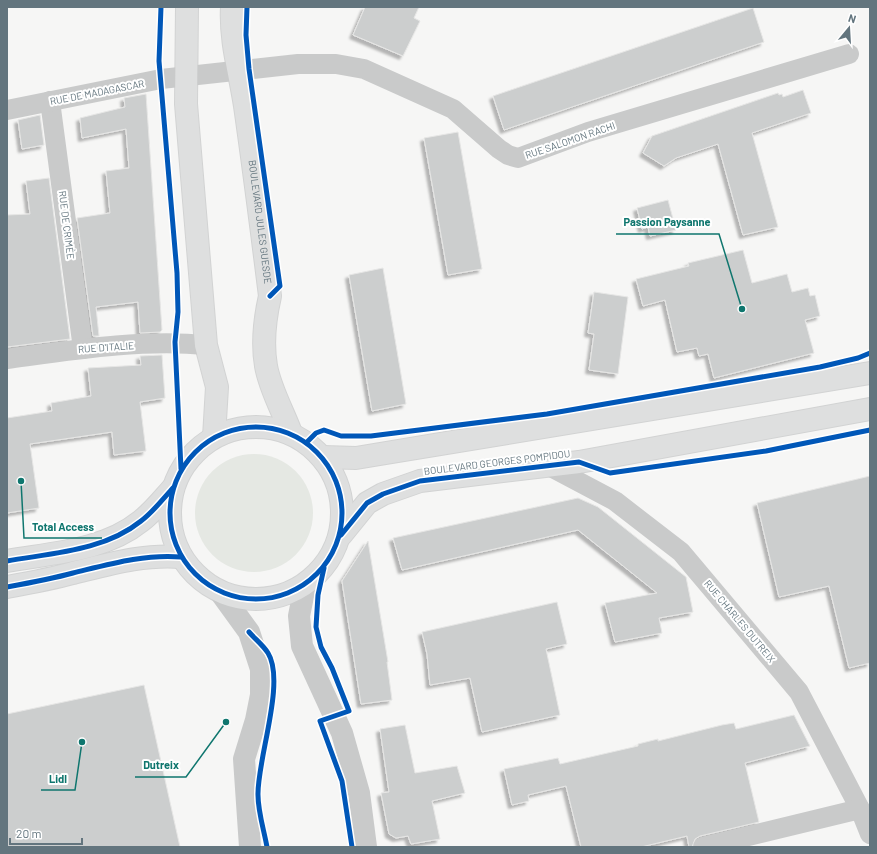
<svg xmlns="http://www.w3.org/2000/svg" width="877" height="854" viewBox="0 0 877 854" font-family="Barlow,sans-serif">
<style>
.green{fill:#e5e8e3}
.building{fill:#cccece;stroke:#e6e6e5;filter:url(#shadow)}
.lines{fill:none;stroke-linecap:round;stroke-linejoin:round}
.secondary-casing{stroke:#d2d3d3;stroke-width:24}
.primary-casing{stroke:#d2d3d3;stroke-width:24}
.minor{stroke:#c9caca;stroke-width:20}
.tertiary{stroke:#c9caca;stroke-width:22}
.secondary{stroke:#dedfdf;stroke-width:22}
.primary{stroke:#dedfdf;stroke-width:22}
.cycleway-casing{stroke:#fff;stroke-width:8}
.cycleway{stroke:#0057b8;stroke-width:5}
.labels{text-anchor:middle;stroke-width:4;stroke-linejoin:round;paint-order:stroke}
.street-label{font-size:10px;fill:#63757e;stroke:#fff}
.leader{fill:none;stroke:#0f766e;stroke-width:1.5}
.callout-dot{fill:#0f766e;stroke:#fff;stroke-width:1.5}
.callout-label{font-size:11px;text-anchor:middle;font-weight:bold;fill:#0f766e;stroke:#fff;stroke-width:4;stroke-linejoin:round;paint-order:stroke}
</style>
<defs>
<filter id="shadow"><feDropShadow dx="-3.5" dy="3.5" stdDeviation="1" flood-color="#0004"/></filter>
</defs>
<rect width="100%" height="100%" fill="#f6f6f5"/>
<circle class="green" cx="254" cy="513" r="59"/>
<g class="building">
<path d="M365,7H419L414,18L420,21L403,56L353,35Z"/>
<path d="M753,8L764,42L504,130L493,96Z"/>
<path d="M803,90L811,113L752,133L778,227L743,235L718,144L676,158L664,166L643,153L652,136L778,93L779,95L782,94L783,97Z"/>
<path d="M146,94L162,330L160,332L140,333L138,302L96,307L99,336H93L77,218L110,213L106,171L129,168L126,129L82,138L80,118L125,107L124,98Z"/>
<path d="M40,115L44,145L22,149L18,120Z"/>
<path d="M458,132L482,269L448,275L424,138Z"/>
<path d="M49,178L70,339L7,347V215L30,214L26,181Z"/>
<path d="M668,200L676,230L650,236L648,227L642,229L637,208Z"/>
<path d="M743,250L752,283L787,274L792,292L808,288L810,296L815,295L820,316L805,320L814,353L714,378L708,354L699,356L697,348L677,352L665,300L643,306L636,279L689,266L688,263Z"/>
<path d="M383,268L406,404L372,411L349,275Z"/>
<path d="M594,292L628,297L618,374L589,370L594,334L588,333Z"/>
<path d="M162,355L165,398L140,402L146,451L114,455L112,432L30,444L39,508L7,513V418L52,411L51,403L91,396L88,368L141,365L140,356Z"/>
<path d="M870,476V663L849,668L829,586L779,597L757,503Z"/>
<path d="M578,498L598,507L686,577L693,612L659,618L662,633L615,642L605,603L657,593L578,530L402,570L393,538Z"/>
<path d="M368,541L388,662H387L392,700L361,704L342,581Z"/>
<path d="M557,602L567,644L546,649L560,715L482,732L470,678L430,685L427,654L422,632Z"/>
<path d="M144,685L180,847H7V714Z"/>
<path d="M794,715L810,746L745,763L759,822L700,836L695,839L692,847H689L687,836L641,847H581L566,786L528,795L529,801L512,805L504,769L558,758L560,764L638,746V744L658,739V741L722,725L734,723L736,729Z"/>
<path d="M405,725L415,773L457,766L465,793L432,801L440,839L411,844L408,836L396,838L389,834L381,793L389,792L380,729Z"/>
</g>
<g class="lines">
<defs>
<g id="secondary">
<path d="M187,7L186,104L206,345L217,387L214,437"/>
<path id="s1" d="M232,7C230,41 240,73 245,106C254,169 262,232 270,296C265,318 262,343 266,366C270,389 283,411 291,433"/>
</g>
<g id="primary">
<circle cx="256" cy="513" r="86"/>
<path d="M323,457L356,458L380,454L870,373"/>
<path d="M341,535L367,503L383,494L420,481L579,462L870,409"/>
<path d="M7,561C52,553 104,551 141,521C153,512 163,499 173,488"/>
<path d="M7,587C29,583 51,579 73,573C110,564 144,554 181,557"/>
</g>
</defs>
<use href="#secondary" class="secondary-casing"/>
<use href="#primary" class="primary-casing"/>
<g class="minor">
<path d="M50,101L83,349"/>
<path d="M7,110L161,79L298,64H336L364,69L453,109L499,149L508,155L518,158L588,132L849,54"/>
<path d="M7,359C73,350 140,339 206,345"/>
<path d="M547,465L615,501L681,552L799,692L860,809L870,834"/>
<path d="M703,847L860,809"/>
</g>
<g class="tertiary">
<path d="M305,586L299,616L302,646L342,733L359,793L366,847"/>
<path d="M220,592L249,632L261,669V695L256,720L244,759L250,847"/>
</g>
<use href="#secondary" class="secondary"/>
<use href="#primary" class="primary"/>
<defs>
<g id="cycleway">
<path d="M161,7L159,61L177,273L178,312L175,342L181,469"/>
<path d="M247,7L246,35L249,69L280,286L270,296"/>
<circle cx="256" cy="513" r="86"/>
<path d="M307,442L316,433L324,430L341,436H371L547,414L820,367L858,358L870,353"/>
<path d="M341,535L367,503L383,494L420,481L579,462L610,473L766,451L870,430"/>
<path d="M7,561C52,553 104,551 141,521C153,512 163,499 173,488"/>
<path d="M324,568L318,595L316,627L321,647L332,668L349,711L320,721L342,781L352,847"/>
<path d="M7,587C29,583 51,579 73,573C110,564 144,554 181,557"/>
<path d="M249,632C255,639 263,645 268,653C286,682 257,760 258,795C258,812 264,830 267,847"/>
</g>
</defs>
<use href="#cycleway" class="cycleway-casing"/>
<use href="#cycleway" class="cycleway"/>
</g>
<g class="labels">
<g class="street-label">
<text transform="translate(97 92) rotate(-11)" y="4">RUE DE MADAGASCAR</text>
<text transform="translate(570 140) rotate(-19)" y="4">RUE SALOMON RACHI</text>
<text dy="4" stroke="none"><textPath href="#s1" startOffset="217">BOULEVARD JULES GUESDE</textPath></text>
<text transform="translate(67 225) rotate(83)" y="4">RUE DE CRIMÉE</text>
<text transform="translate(106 347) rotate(-4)" y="4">RUE D'ITALIE</text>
<text transform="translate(497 462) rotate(-7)" y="4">BOULEVARD GEORGES POMPIDOU</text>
<text transform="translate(740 621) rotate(50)" y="4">RUE CHARLES DUTREIX</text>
</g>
</g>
<path class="leader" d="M742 309L719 234H616M21 481L24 538H102M226 722L186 777H135M82 742L75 790H41"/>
<g class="callout-dot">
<circle cx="742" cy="309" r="4"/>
<circle cx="21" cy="481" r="4"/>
<circle cx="226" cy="722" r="4"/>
<circle cx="82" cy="742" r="4"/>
</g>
<g class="callout-label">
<text x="667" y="226">Passion Paysanne</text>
<text x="63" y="531">Total Access</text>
<text x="161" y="769">Dutreix</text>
<text x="58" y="783">Lidl</text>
</g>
<rect width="877" height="854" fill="none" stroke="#63757e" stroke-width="16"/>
<g transform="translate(849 28) rotate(18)" stroke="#ffffff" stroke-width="3" paint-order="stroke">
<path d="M0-3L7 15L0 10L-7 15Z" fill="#63757e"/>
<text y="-6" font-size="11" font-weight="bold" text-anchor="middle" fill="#63757e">N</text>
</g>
<path d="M10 838v6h72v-6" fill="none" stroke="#63757e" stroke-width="2"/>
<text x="16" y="838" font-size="12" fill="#63757e" stroke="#ffffff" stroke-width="3" paint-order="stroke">20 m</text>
</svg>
